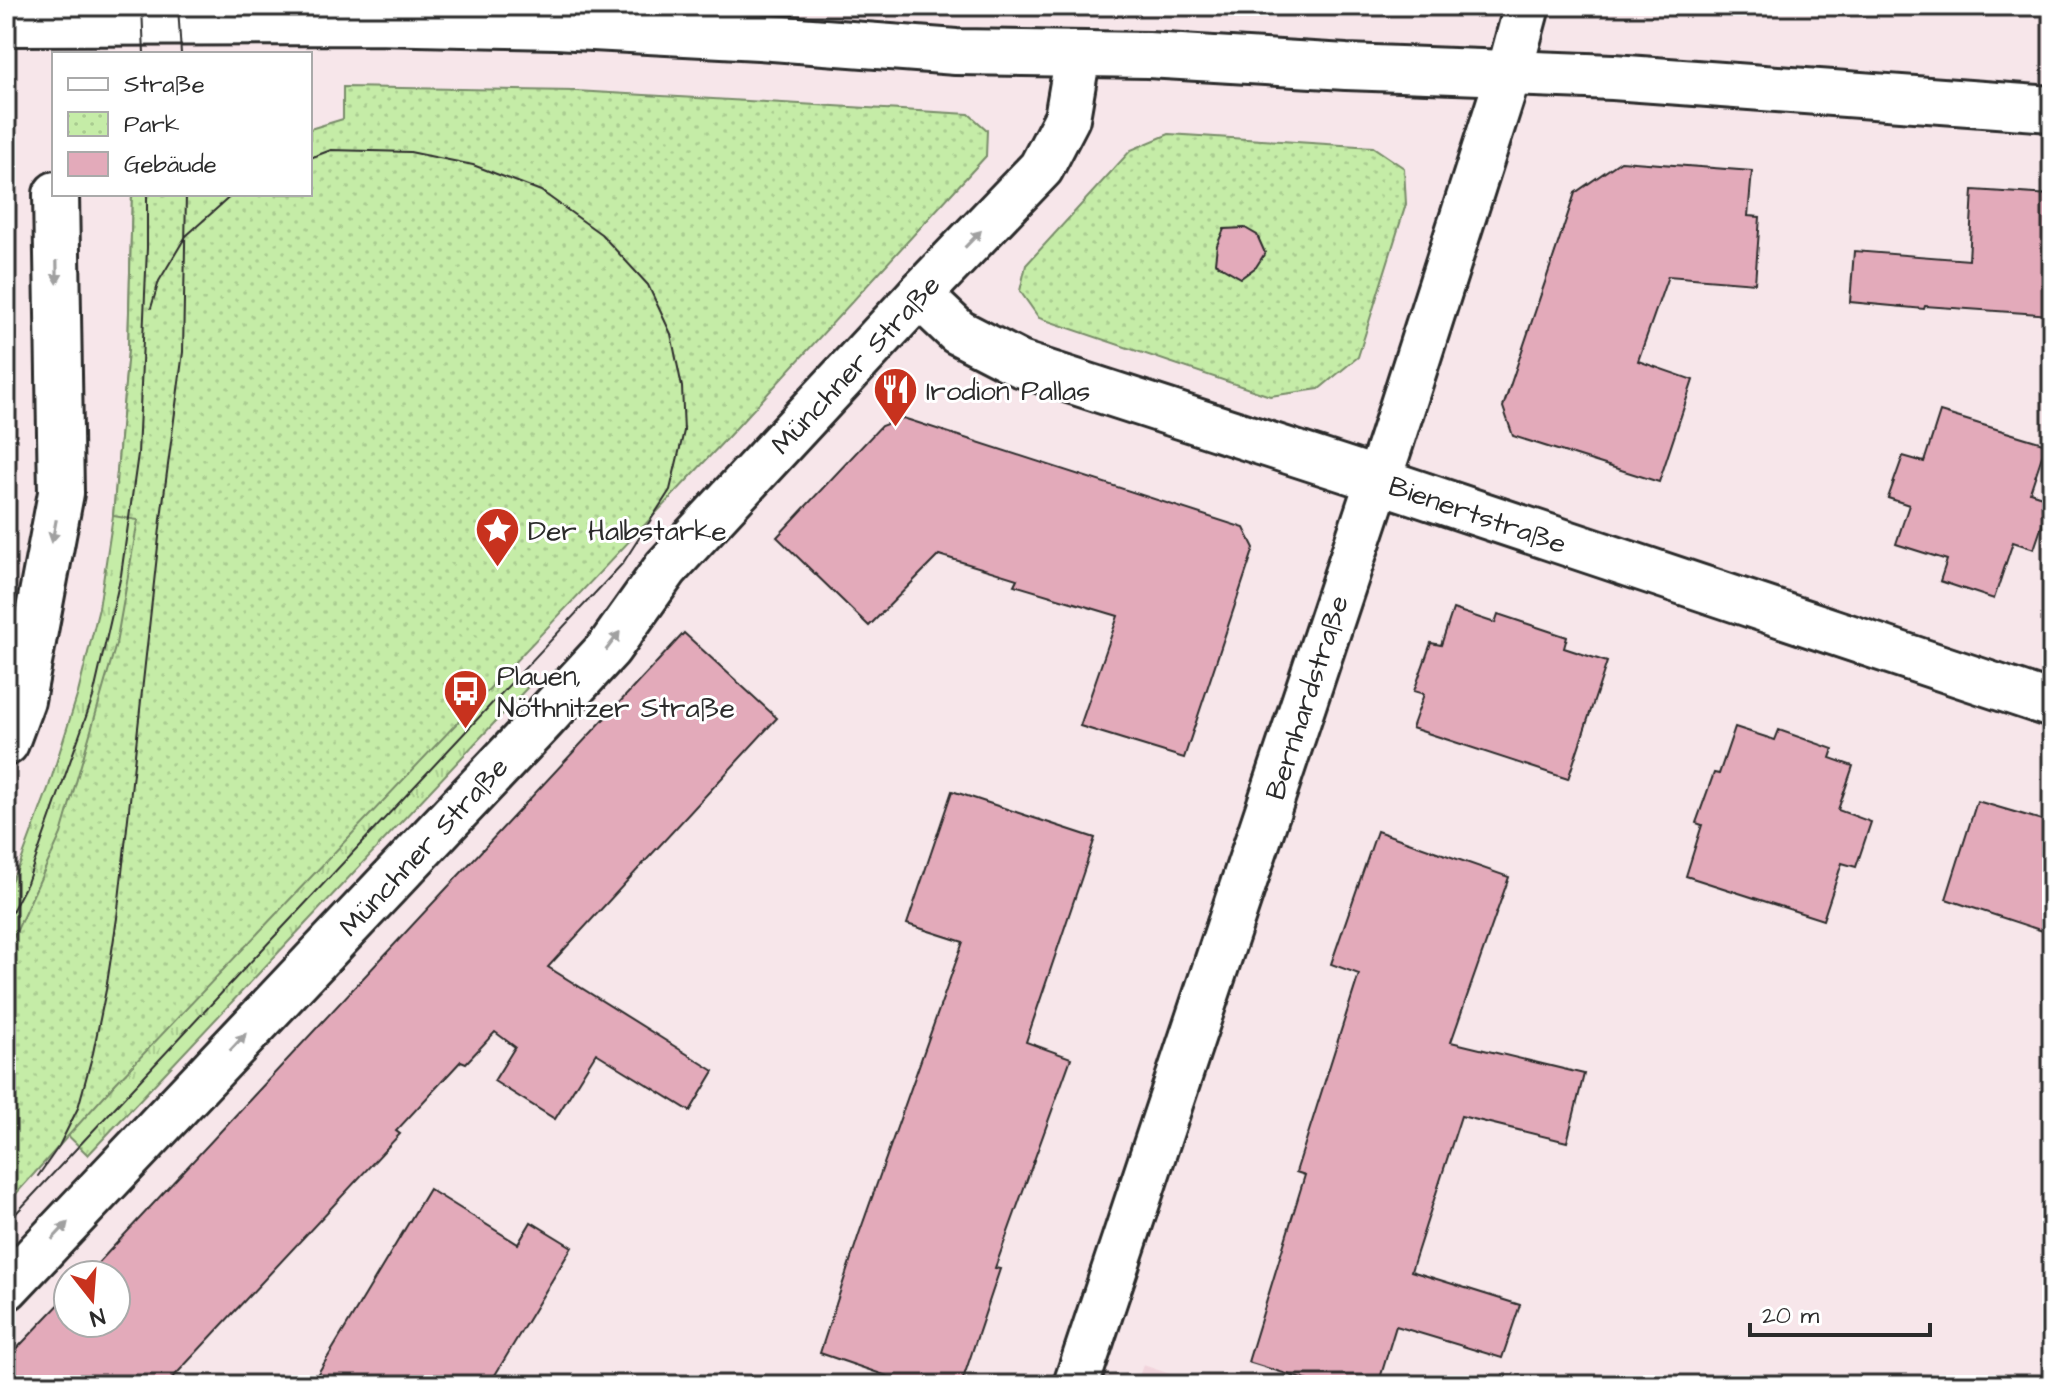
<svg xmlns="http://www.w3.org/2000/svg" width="2058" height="1391" viewBox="0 0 2058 1391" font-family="'Architects Daughter',sans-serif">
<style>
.built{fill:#f1d4dc}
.grass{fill:url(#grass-tufts);stroke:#788c69;stroke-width:2}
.park{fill:url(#park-dots);stroke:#788c69;stroke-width:2}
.building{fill:#e3aaba;stroke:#2b2b2b;stroke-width:2}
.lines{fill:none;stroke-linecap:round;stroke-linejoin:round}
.minor-casing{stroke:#2b2b2b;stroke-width:50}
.tertiary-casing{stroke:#2b2b2b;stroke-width:50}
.minor{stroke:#fff;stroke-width:44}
.tertiary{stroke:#fff;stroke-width:44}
.tram{stroke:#2b2b2b;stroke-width:2}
.oneway{fill:#a0a0a0}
.labels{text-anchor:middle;stroke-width:6;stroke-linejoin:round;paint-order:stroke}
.street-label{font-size:28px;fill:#2b2b2b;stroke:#fff}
.poi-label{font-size:28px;fill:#2b2b2b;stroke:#fff;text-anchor:start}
</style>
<defs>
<pattern id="grass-tufts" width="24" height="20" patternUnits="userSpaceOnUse" patternTransform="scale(2)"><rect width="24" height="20" fill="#c5eca7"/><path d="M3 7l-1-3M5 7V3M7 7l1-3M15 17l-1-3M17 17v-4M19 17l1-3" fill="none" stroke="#a9cb90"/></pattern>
<pattern id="park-dots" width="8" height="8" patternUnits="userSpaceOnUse" patternTransform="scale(2)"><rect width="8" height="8" fill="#c5eca7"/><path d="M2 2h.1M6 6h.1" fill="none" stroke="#a9cb90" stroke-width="1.8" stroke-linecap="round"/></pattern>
</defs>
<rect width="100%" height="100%" fill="#f7e6ea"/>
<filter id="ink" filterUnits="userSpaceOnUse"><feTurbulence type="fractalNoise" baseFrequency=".0125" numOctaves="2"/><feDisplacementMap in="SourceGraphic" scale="16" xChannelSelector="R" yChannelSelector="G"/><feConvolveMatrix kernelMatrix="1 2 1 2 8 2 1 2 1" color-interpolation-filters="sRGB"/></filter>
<g filter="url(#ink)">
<path class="built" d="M1143,1365L1203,1385H1136Z"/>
<g class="grass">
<path d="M132,194H208L116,1040L6,1021V890L20,864L49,786L78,693L99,608L113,516L128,351Z"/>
<path d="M476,641L527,688L88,1155L50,1118Z"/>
</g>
<g class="park">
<path d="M343,87L576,91L969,114L987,130L986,156L727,438L114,1085L6,1205V954L61,834L116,644L138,520L113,516L128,351L132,194H310V129L343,119Z"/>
<path d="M1169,134L1373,147L1404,168L1406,204L1358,357L1319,389L1270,396L1039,318L1020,291L1026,265L1131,150Z"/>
</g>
<g class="building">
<path d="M1621,161L1752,171L1748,216L1760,217L1755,283L1668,276L1638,361L1693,380L1659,482L1513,436L1503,407L1575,193Z"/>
<path d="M1973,190L2052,195V315L1925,306L1924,309L1850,302L1854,251L1969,260Z"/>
<path d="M1245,228L1257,235L1265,253L1256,267L1241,278L1215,263L1217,245L1224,229Z"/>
<path d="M1940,412L2046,444L2030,492L2051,499L2034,549L2013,542L1994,599L1940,581L1947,560L1896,544L1909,505L1888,498L1903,456L1924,462Z"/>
<path d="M903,418L1244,528L1254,548L1184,758L1080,726L1118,616L1014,585L1017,579L939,555L869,626L777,537L881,426Z"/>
<path d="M1453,609L1495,623L1498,614L1567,637L1564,648L1607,662L1568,779L1412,728L1424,694L1414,691L1431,643L1441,645Z"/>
<path d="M684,633L777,718L548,967L714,1071L690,1111L596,1053L555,1119L494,1081L515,1047L495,1032L466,1063L461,1061L396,1131L400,1134L166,1385H6V1360L68,1295V1323H116V1275H87Z"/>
<path d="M1735,727L1775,740L1779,730L1833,749L1830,758L1853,766L1838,810L1871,822L1856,867L1842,863L1823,920L1686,876L1702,825L1696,823L1714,773L1719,774Z"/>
<path d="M952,791L1095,838L1026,1042L1071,1058L995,1268L1000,1269L961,1385H913L820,1353L859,1234L963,942L907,924Z"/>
<path d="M1977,801L2052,823V934L1946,899Z"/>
<path d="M1377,831L1509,877L1451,1042L1584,1074L1567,1142L1461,1116L1411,1271L1520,1305L1502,1358L1396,1326L1378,1385H1322L1248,1362L1305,1175L1296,1172L1359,974L1331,964Z"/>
<path d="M429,1189L518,1244L531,1222L572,1247L489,1385H311Z"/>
</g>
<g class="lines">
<defs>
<g id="minor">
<path d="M919,295L958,332L1020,364L1378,480L2052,705"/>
<path d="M1076,1385L1391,442L1509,73L1527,6"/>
</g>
<g id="tertiary">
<path d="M6,23L373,22L556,26L759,37L956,52L1148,55L1346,67L1613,77L2052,109"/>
<path d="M6,743L22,700L61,493L56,194"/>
<path d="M6,1288L539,724L609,648L666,568L919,295L1041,168L1067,118L1078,54"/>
</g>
</defs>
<use href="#minor" class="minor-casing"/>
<use href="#tertiary" class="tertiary-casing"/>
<use href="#minor" class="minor"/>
<use href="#tertiary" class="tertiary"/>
<g class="tram">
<path d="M142,6L144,54"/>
<path d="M178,6L181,54"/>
<path d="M151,308L159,281L186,236L233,194"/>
<path d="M6,923L27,883L93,697L121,575L138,454L147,248V194"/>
<path d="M38,1176L59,1146L78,1108L93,1053L106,990L117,918L162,510L183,352L186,194"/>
<path d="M6,1224L623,563L670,490L684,431L682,387L671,334L648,285L601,234L541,191L473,165L410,152L331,150L310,158"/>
</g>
</g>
<defs><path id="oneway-solid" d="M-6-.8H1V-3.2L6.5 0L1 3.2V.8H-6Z" transform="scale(2)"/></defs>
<g class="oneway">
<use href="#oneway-solid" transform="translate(973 239) rotate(-46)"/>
<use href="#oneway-solid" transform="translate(57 272) rotate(89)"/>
<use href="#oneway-solid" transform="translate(54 531) rotate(101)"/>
<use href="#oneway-solid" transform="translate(613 641) rotate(-53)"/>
<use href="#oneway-solid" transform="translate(238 1042) rotate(-47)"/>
<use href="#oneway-solid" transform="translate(60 1231) rotate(-47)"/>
</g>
</g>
<defs>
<symbol id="restaurant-pin" viewBox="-11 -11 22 30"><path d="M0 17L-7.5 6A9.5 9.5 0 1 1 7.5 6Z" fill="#c8321e" stroke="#fff"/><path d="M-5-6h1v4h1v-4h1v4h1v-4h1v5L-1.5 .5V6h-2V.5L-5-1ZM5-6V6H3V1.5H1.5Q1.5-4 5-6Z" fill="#fff"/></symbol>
<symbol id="sight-pin" viewBox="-11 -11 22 30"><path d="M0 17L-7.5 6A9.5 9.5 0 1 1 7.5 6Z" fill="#c8321e" stroke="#fff"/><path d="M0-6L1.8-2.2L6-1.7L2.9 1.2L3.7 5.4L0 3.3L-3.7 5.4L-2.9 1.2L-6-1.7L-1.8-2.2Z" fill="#fff"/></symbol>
<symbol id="bus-pin" viewBox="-11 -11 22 30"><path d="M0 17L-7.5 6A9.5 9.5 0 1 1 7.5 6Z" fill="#c8321e" stroke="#fff"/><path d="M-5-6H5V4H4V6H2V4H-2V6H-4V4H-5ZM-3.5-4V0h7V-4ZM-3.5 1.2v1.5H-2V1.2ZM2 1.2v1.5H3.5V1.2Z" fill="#fff"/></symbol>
</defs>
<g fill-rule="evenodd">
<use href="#restaurant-pin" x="870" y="364" width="51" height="69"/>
<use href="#sight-pin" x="472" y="504" width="51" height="69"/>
<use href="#bus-pin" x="440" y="666" width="51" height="69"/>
</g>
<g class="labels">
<g class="street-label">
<text transform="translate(855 364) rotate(-47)" y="10">Münchner Straße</text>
<text transform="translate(1478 514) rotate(19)" y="10">Bienertstraße</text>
<text transform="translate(1306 697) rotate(-72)" y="10">Bernhardstraße</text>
<text transform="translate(423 846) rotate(-47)" y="10">Münchner Straße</text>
</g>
<g class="poi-label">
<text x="926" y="400">Irodion Pallas</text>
<text x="528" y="540">Der Halbstarke</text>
<text x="497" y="685">Plauen,<tspan x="497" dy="32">Nöthnitzer Straße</tspan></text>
</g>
</g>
<rect width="2058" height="1391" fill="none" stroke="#fff" stroke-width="32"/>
<rect x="16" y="16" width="2026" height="1359" fill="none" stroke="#2b2b2b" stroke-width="3" filter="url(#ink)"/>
<rect x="52" y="52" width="260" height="144" fill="#ffffff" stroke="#aaaaaa" stroke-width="2"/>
<rect x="68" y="78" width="40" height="12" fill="#ffffff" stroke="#aaaaaa" stroke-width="2"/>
<text x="124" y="92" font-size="24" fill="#2b2b2b">Straße</text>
<rect x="68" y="112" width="40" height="24" fill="url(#park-dots)" stroke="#aaaaaa" stroke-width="2"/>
<text x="124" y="132" font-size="24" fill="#2b2b2b">Park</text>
<rect x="68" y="152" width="40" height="24" fill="#e3aaba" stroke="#aaaaaa" stroke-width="2"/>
<text x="124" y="172" font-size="24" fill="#2b2b2b">Gebäude</text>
<g transform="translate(92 1299) rotate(163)"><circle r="38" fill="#ffffff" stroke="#aaaaaa" stroke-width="2"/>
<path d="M0-6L14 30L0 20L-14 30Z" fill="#c8321e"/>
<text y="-12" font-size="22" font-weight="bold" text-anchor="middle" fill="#2b2b2b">N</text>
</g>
<path d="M1750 1323v12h180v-12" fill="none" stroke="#2b2b2b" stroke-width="4"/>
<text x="1762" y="1323" font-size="24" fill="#2b2b2b" stroke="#ffffff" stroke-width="6" paint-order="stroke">20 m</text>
</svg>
